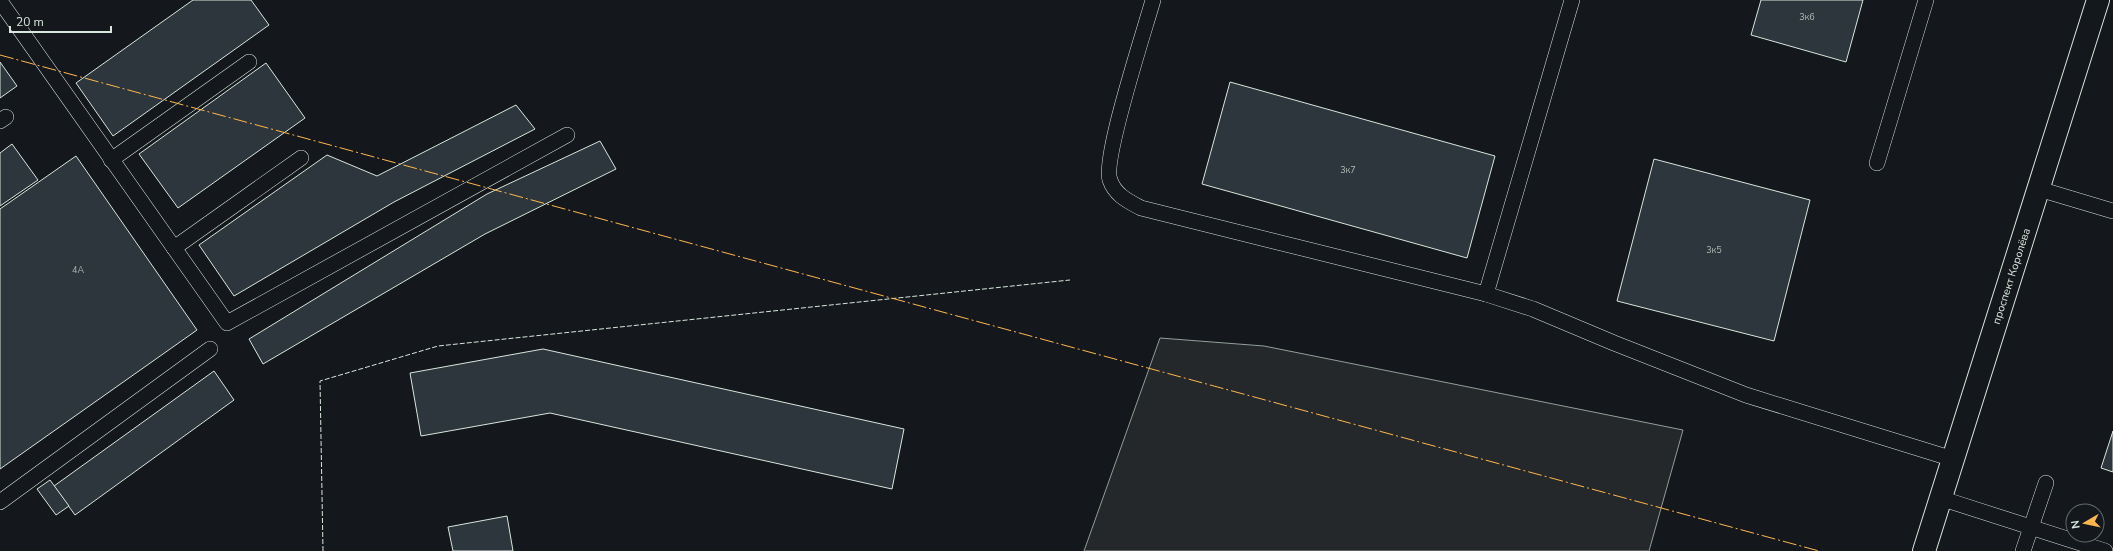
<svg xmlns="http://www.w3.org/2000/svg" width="2113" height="551" viewBox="0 0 2113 551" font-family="'Nunito Sans',sans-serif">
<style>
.parking{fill:#24282b;stroke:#939e99}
.building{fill:#2c363c;stroke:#d8e6dc}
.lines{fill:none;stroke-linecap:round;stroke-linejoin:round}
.lane-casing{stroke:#d8e6dc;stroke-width:16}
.secondary-casing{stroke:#d8e6dc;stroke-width:24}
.lane{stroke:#14181c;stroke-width:15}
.secondary{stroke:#14181c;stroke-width:22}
.fence{stroke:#d8e6dc;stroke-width:1;stroke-dasharray:5 2;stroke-linecap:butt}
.power{stroke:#ffb74d;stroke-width:1;stroke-dasharray:14 3 2 3;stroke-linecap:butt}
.labels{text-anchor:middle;stroke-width:3;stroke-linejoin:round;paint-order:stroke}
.number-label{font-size:9px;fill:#adbab4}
.street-label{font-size:11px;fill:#d8e6dc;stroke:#14181c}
</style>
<rect width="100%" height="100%" fill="#14181c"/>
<path class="parking" d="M1160,338L1264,346L1683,430L1649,551H1084Z"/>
<g class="building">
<path d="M193,0H251L269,25L113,136L76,83Z"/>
<path d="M1761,0H1863L1846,62L1751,35Z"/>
<path d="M0,62L17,86L0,98Z"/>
<path d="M266,63L305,118L178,208L139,154Z"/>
<path d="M1230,82L1495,156L1467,258L1202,184Z"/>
<path d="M516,105L535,129L394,202L234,296L199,245L327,155L377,176Z"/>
<path d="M600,141L616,169L485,234L263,364L249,339L487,194Z"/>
<path d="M12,144L38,180L0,206V153Z"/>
<path d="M76,156L197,330L0,469V209Z"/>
<path d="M1654,159L1810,200L1774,341L1617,301Z"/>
<path d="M543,349L904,429L892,489L550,413L421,436L410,373Z"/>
<path d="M214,371L234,400L75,515L54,486Z"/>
<path d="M2113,431V472L2101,468Z"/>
<path d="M50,480L69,506L56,515L37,489Z"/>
<path d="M507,516L513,551H453L448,527Z"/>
</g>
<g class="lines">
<defs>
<g id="lane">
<path d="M1153,0C1145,29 1102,160 1110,180C1115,195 1128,201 1141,208L1486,294L1533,309L1614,343L1746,395L1953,459"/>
<path d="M0,1L227,323L567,135"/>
<path d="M0,121L6,117"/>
<path d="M111,160L249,62"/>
<path d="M1877,163L1926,0"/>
<path d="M2039,189L2113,211"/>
<path d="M174,248L301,158"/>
<path d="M1486,294L1572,0"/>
<path d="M1940,498L2105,551"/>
<path d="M0,502L210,349"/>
<path d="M2023,551L2046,483"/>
</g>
<path id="secondary" d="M1924,551L2098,0"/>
</defs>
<use href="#lane" class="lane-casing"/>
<use href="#secondary" class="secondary-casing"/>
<use href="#lane" class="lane"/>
<use href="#secondary" class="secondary"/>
<path class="fence" d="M323,551L320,381L438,346L1070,280"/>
<path class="power" d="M0,55L1819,551"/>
</g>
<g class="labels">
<g class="number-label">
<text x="1807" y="20">3к6</text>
<text x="1348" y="173">3к7</text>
<text x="1714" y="253">3к5</text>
<text x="78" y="273">4А</text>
</g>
<g class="street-label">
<text transform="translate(2011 276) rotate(-72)" y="4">проспект Королёва</text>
</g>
</g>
<g transform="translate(2085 523) rotate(261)"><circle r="19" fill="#14181c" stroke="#626a69"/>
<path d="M0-3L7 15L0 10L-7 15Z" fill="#ffb74d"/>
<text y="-6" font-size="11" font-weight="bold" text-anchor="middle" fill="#d8e6dc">N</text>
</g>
<path d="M10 26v6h101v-6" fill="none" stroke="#d8e6dc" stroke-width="2"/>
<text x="16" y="26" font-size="12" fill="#d8e6dc" stroke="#14181c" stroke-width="3" paint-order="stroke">20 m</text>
</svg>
